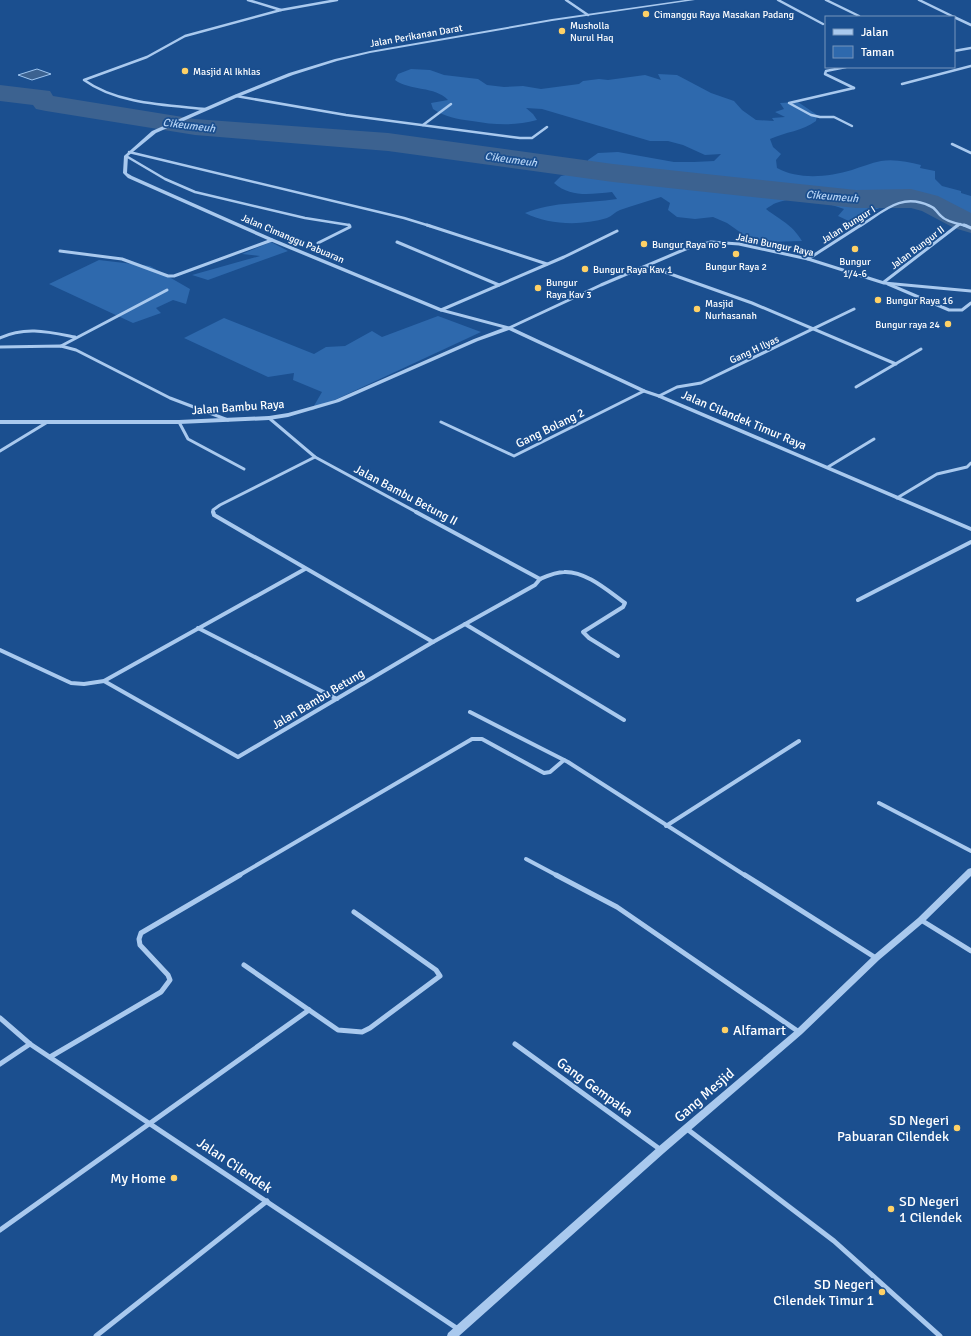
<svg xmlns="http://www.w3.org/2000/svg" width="971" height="1336" viewBox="0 0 971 1336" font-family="Signika,sans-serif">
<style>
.green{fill:#2e69ad}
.water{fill:#3c6290;stroke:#9cc4f0}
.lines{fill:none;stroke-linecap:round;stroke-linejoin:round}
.river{fill:#3c6290;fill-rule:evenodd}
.minor-far3{stroke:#a9c9ee;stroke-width:2.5}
.minor-far2{stroke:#a9c9ee;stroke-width:3}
.minor-far1{stroke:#a9c9ee;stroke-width:4}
.minor{stroke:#a9c9ee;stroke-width:5}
.tertiary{fill:#a9c9ee;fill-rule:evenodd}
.poi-dot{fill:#ffd166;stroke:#1b4f8f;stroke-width:1.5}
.labels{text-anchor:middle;stroke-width:3.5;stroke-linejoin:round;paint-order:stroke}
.far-poi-label{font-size:10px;fill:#fff;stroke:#1b4f8f;text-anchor:start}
.far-street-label{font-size:10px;fill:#fff;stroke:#1b4f8f}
.far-water-label{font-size:11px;font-style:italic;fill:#b5d3f5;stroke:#1b4f8f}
.street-label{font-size:12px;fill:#fff;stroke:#1b4f8f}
.near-poi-label{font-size:14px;fill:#fff;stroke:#1b4f8f;text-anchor:end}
.near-street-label{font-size:14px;fill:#fff;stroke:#1b4f8f}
</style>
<rect width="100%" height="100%" fill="#1b4f8f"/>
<g class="green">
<path d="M411,69L430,70L444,75L478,79L487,85L504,87L523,86L541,89L579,84L583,81L599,79L608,80L645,75L661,80L658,74L677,75L711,93L734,101L742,110L756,120L774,121L772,118L785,117L775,112L784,109L780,103L798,102L817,115L816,121C803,131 785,132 770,139L773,147L781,154L776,160L777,168C799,180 828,177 852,170C861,167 871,163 881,161C895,159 908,162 921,165L920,168L935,171V179L942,186L961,191V193L971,196V226L948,219L942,214L936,207L915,201L903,199L859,216L851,222L838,216L844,209C825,202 795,195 776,203C773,204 769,207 766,209C781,221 791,223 802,241L765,242L747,237L727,223L713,217L695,219L677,217L668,210L670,203L661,197C648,201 634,205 620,210C615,212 612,216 607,218C581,226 549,225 525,213C554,201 586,204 617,199L612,192C591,194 571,198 554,183L561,176L578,172L588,166V160L598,153L618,152L674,162H694L714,161L721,154L705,155L683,145L668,141H650L542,109L526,108L533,114L537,120C515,126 495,125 472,121C457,119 445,117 433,109L431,103L448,100C435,86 410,91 395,80L398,74Z"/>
<path d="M271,242L288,251L208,280L192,275L260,256L242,254Z"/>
<path d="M99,260L150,266L190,289L186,304L173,300L156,308L161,313L133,323L49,284Z"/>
<path d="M438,316L481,332L311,411L322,392L293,380L294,373L268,377L184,338L224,318L314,354L326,347L345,346L372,331L382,337Z"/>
</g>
<path class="water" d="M37,69L51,74L32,80L18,75Z"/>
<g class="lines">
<path class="river" d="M0,85L50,91L53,96L195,119L388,133L613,164L856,190L911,189L938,196L971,213V233L954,228L922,211L911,208H856L613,182L388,151L195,135L46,111L36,109L33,105L0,101Z"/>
<g class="minor-far3">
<path d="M248,0L281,10"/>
<path d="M566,0L588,15"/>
<path d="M778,0L823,24"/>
<path d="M826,0L859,16"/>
<path d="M919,0L954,17"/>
<path d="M954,17L971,25"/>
<path d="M954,51L971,48"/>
<path d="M846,67L826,71L825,74L854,88"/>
<path d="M902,84L971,66"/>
<path d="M236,96L346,115L520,138H532L547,127"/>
<path d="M205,109C166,105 117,104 84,80L147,57L185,36L281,10L337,0"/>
<path d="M423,125L451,104"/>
<path d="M852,126L834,117H820L811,115L789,103L854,88"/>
<path d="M952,144L971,153"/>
<path d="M129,152L404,218L430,226"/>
<path d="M126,156L165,179L195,192L305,218L349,225L350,226"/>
<path d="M860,226C883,212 901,192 930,206C936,208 936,212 941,216C946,222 959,224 967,226"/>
<path d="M957,226L960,224"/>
</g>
<g class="minor-far2">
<path d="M427,225L547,264"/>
<path d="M964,225L971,228"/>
<path d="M397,242L499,285"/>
<path d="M318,243L350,227L349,225"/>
<path d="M60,251L122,259L168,276H174L272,240"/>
<path d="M808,259L861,225"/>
<path d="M648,266L752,303L896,364"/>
<path d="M884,282L958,225"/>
<path d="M888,284L949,310H962L971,303"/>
<path d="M441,310L564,257L617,231"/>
<path d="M509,328L601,285L688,248L711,242L739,244L808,259L884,283L971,291"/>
<path d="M0,338C25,326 49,332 75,337"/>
<path d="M61,346L167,290"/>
<path d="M0,347L61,346L76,350L170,398L228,420"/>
<path d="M856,387L921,349"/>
<path d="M659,396L677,387L701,383L854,309"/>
<path d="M269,418L315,457L418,513"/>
<path d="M179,422L188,439L244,469"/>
<path d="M441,422L514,456L644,391"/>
<path d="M0,451L46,423"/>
<path d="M828,467L874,439"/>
<path d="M897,498L937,474L967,467L971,463"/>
<path d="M214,513L213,510L220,505L315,457"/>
</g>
<g class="minor-far1">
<path d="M213,512L214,515L433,642"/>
<path d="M416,512L540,579"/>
<path d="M540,579C547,576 556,572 564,572C586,571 608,591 625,603L623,607L583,632L589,638L618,656"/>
<path d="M858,600L971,542"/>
<path d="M465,624L624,720"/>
<path d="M198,628L337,699"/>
<path d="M0,650L71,683L84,684L104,681L305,569"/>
<path d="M104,681L238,757L433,642L535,585L540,579"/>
<path d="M470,712L568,762L746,876"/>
<path d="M879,803L971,851"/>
<path d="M666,826L799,741"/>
<path d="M526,859L558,876"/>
<path d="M238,876L472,739H482L544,773L550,772L564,760"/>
</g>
<g class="minor">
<path d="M556,875L617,907L799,1032"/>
<path d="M745,875L876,958"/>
<path d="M921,920L971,951"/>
<path d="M244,965L338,1030L362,1032L370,1028L440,976L436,970L354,912"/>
<path d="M0,1018L30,1044L458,1329"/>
<path d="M515,1044L661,1150"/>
<path d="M50,1057L161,992L170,980L168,975L140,945L139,939L141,933L240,875"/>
<path d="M0,1064L30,1044"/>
<path d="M687,1129L834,1241L940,1336"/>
<path d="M0,1230L309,1010"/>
<path d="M96,1336L267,1201"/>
</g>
<g class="tertiary">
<path d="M685,0H695L552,21L370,53L337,61L293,75L238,97L156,133L128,156L127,173L132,176L274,239L443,309L511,327L646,390L661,395L971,527V531L657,397L642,392L509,330L478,341L339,402L288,417L269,420L179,424H0V420H179L269,416L288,413L335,400L474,339L503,328L439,311L270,241L128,178L123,173L124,156L152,131L234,95L289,73L335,59L370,51L552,19Z"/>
<path d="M971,868V876L924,922L879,960L802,1034L664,1153L459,1336H447L448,1333L658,1147L796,1030L873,956L918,918L968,869Z"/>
</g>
</g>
<g class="poi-dot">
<circle cx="646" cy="14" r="4"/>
<circle cx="562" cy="31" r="4"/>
<circle cx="185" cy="71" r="4"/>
<circle cx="644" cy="244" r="4"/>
<circle cx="855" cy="249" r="4"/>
<circle cx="736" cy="254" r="4"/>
<circle cx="585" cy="269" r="4"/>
<circle cx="538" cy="288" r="4"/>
<circle cx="878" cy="300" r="4"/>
<circle cx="697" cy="309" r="4"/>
<circle cx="948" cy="324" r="4"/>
<circle cx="725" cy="1030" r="4"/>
<circle cx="957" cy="1128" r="4"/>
<circle cx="174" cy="1178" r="4"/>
<circle cx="891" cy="1209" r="4"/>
<circle cx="882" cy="1292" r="4"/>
</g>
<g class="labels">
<g class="far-poi-label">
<text x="654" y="18">Cimanggu Raya Masakan Padang</text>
<text x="570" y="29">Musholla<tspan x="570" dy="12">Nurul Haq</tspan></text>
<text x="193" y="75">Masjid Al Ikhlas</text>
<text x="652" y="248">Bungur Raya no 5</text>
<text x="855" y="265" text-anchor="middle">Bungur<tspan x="855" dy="12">1/4-6</tspan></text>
<text x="736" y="270" text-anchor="middle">Bungur Raya 2</text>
<text x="593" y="273">Bungur Raya Kav 1</text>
<text x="546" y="286">Bungur<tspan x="546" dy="12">Raya Kav 3</tspan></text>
<text x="886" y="304">Bungur Raya 16</text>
<text x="705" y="307">Masjid<tspan x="705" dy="12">Nurhasanah</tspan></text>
<text x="940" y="328" text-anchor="end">Bungur raya 24</text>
</g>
<g class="far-street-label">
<text transform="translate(416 35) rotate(-10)" y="4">Jalan Perikanan Darat</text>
<text transform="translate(848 224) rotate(-32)" y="4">Jalan Bungur I</text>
<text transform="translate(293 238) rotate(23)" y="4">Jalan Cimanggu Pabuaran</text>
<text transform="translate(775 244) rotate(12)" y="4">Jalan Bungur Raya</text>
<text transform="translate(917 247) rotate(-37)" y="4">Jalan Bungur II</text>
<text transform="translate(754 349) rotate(-25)" y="4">Gang H Ilyas</text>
</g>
<g class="far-water-label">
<text transform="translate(189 125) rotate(7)" y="4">Cikeumeuh</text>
<text transform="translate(511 159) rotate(8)" y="4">Cikeumeuh</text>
<text transform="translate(832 196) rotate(5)" y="4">Cikeumeuh</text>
</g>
<g class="street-label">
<text transform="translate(238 407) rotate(-4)" y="4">Jalan Bambu Raya</text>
<text transform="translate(744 420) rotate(23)" y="4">Jalan Cilandek Timur Raya</text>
<text transform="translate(550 428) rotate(-26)" y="4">Gang Bolang 2</text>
<text transform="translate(406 495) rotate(28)" y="4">Jalan Bambu Betung II</text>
<text transform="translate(318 699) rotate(-31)" y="4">Jalan Bambu Betung</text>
</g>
<g class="near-poi-label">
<text x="733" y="1035" text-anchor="start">Alfamart</text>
<text x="949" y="1125">SD Negeri<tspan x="949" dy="16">Pabuaran Cilendek</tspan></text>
<text x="166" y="1183">My Home</text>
<text x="899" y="1206" text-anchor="start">SD Negeri<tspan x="899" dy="16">1 Cilendek</tspan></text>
<text x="874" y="1289">SD Negeri<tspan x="874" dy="16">Cilendek Timur 1</tspan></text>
</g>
<g class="near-street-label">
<text transform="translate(595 1087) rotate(36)" y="5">Gang Gempaka</text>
<text transform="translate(704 1095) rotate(-41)" y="5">Gang Mesjid</text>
<text transform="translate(235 1165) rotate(34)" y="5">Jalan Cilendek</text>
</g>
</g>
<rect x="825" y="16" width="130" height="52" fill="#1b4f8f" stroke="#7695bc"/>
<rect x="833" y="29" width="20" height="6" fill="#a9c9ee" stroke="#7695bc"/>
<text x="861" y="36" font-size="12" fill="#ffffff">Jalan</text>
<rect x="833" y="46" width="20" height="12" fill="#2e69ad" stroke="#7695bc"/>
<text x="861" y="56" font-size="12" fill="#ffffff">Taman</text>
</svg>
